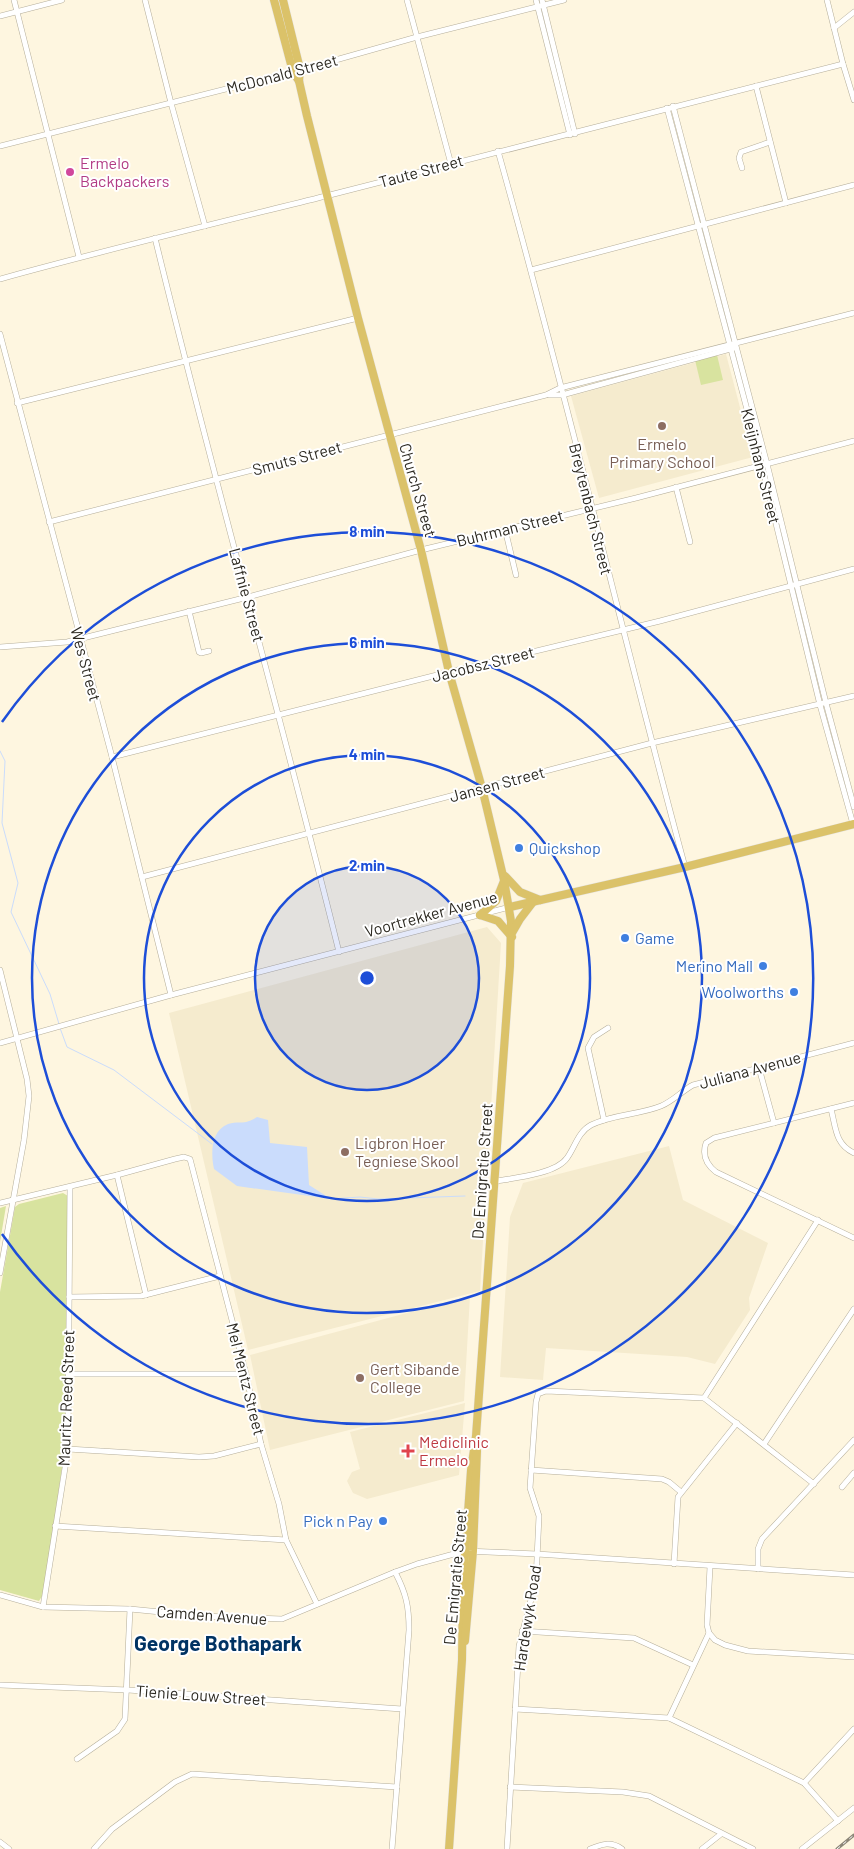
<svg xmlns="http://www.w3.org/2000/svg" width="854" height="1849" viewBox="0 0 854 1849" font-family="Barlow,sans-serif">
<style>
.built{fill:#f5ebce}
.green{fill:#d8e39f}
.water{fill:#cadcfc}
.lines{fill:none;stroke-linecap:round;stroke-linejoin:round}
.stream{stroke:#cadcfc;stroke-width:1}
.minor-casing{stroke:#b5ae9a;stroke-width:6}
.highway-casing{stroke:#e6e5e4;stroke-width:9}
.minor{stroke:#fff;stroke-width:5}
.highway{stroke:#dbc269;stroke-width:8}
.rail-casing{stroke:#8b8577;stroke-width:3}
.rail{stroke:#fff;stroke-width:1;stroke-dasharray:4;stroke-linecap:butt}
.ring{fill:none;stroke:#1d4ed8;stroke-width:2.5}
.hotel-dot{fill:#d1479c;stroke:#fff;stroke-width:2}
.education-dot{fill:#8d6e63;stroke:#fff;stroke-width:2}
.shop-dot{fill:#3f7fe0;stroke:#fff;stroke-width:2}
.health-dot{fill:#e0444e;stroke:#fff;stroke-width:2}
.labels{text-anchor:middle;stroke-width:4;stroke-linejoin:round;paint-order:stroke}
.street-label{font-size:16px;fill:#2c2921;stroke:#fff}
.hotel-label{font-size:16px;fill:#b23c85;stroke:#fff;text-anchor:start}
.education-label{font-size:16px;fill:#785e54;stroke:#fff;text-anchor:start}
.shop-label{font-size:16px;fill:#366cbe;stroke:#fff;text-anchor:end}
.health-label{font-size:16px;fill:#be3a42;stroke:#fff;text-anchor:start}
.district-label{font-size:21px;font-weight:bold;fill:#003363;stroke:#fff}
.centre{fill:#1d4ed8;stroke:#fff;stroke-width:2.5}
.ring-label{font-size:15px;text-anchor:middle;font-weight:bold;fill:#1d4ed8;stroke:#fff;stroke-width:4;stroke-linejoin:round;paint-order:stroke}
</style>
<rect width="100%" height="100%" fill="#fef6e0"/>
<g class="built">
<path d="M726,354L753,457L599,498L571,396Z"/>
<path d="M487,927L501,943L480,1291L248,1350L169,1013Z"/>
<path d="M669,1146L683,1200L768,1243L749,1298L750,1310L715,1364L687,1357L546,1348L543,1380L500,1377L510,1217L523,1183Z"/>
<path d="M470,1296L464,1401L270,1450L250,1355Z"/>
<path d="M465,1403L459,1475L367,1499L353,1493L347,1481L352,1472L360,1469L350,1432Z"/>
</g>
<g class="green">
<path d="M717,355L723,380L701,385L695,360Z"/>
<path d="M63,1193L68,1196L65,1447L44,1593L39,1601L0,1590V1292L15,1207L19,1204Z"/>
<path d="M6,1206L0,1242V1208Z"/>
</g>
<path class="water" d="M257,1117L268,1120L270,1143L307,1147L309,1185L331,1199L237,1186L214,1169C211,1155 210,1131 228,1124C239,1120 243,1126 257,1117Z"/>
<g class="lines">
<g class="stream">
<path d="M0,751L5,761L2,823L18,883L11,912L50,994L59,1024"/>
<path d="M60,1028L67,1047L114,1070L212,1144"/>
<path d="M331,1199L360,1197L378,1199L465,1196"/>
</g>
<defs>
<g id="minor">
<path d="M14,0L79,257"/>
<path d="M145,0L171,103L205,226"/>
<path d="M407,0L451,164"/>
<path d="M536,0L570,135"/>
<path d="M542,0L575,134"/>
<path d="M827,0L843,64L854,100"/>
<path d="M0,16L62,0"/>
<path d="M834,28L854,12"/>
<path d="M756,86L786,203"/>
<path d="M673,106L767,464L826,703L854,807"/>
<path d="M667,108L762,466L820,705L853,824"/>
<path d="M0,146L293,72L417,37L564,0"/>
<path d="M498,151C565,389 621,629 685,867"/>
<path d="M742,168L739,158L741,152L770,142"/>
<path d="M155,238C213,477 280,713 339,952"/>
<path d="M531,270L854,185"/>
<path d="M0,279C108,249 217,223 326,196C499,153 670,107 843,64"/>
<path d="M0,334L112,757L171,995"/>
<path d="M549,395H562L734,348"/>
<path d="M17,403L358,318"/>
<path d="M676,487L690,542"/>
<path d="M49,522L546,395L560,388L854,313"/>
<path d="M505,529L516,575"/>
<path d="M189,611L199,652L201,653L209,651"/>
<path d="M0,647L67,642L248,597L421,550L636,498L854,441"/>
<path d="M112,757L449,672L660,621L854,569"/>
<path d="M142,877L652,743L854,696"/>
<path d="M0,970L27,1079L29,1096L24,1140L0,1273"/>
<path d="M0,1043L171,995L510,907"/>
<path d="M759,1068L774,1123"/>
<path d="M854,1103L714,1138L706,1143C702,1155 707,1165 716,1172L854,1238"/>
<path d="M831,1109C836,1128 835,1144 854,1153"/>
<path d="M604,1120L588,1048L594,1037L608,1028"/>
<path d="M117,1175L146,1295"/>
<path d="M496,1181C514,1178 556,1174 567,1158C575,1147 578,1132 591,1125C613,1114 639,1115 661,1106C673,1101 682,1091 693,1085L854,1043"/>
<path d="M0,1203L117,1175L175,1159L184,1157L190,1159L246,1374L261,1444L279,1504L286,1540L317,1604"/>
<path d="M69,1297L141,1296L220,1276"/>
<path d="M68,1374H246"/>
<path d="M704,1398L818,1220"/>
<path d="M764,1444L854,1309"/>
<path d="M68,1449L199,1457L214,1456L261,1444"/>
<path d="M531,1470L662,1479L669,1482L681,1492"/>
<path d="M842,1487L854,1473"/>
<path d="M55,1526L286,1540"/>
<path d="M674,1564L678,1497L737,1423"/>
<path d="M758,1569V1549L762,1539L854,1440"/>
<path d="M0,1595L43,1607L130,1609L201,1616L282,1619L395,1572L417,1564L465,1551L537,1554L854,1575"/>
<path d="M43,1607L68,1449L70,1187"/>
<path d="M522,1631L634,1638L693,1665"/>
<path d="M709,1633L715,1640L725,1645L748,1651L854,1657"/>
<path d="M0,1685L128,1690L402,1709"/>
<path d="M515,1709L669,1718L804,1783L838,1821"/>
<path d="M669,1718L709,1633L707,1625L710,1567"/>
<path d="M77,1759L117,1731L125,1719L130,1609"/>
<path d="M804,1783L854,1729"/>
<path d="M510,1787L623,1792L649,1796L753,1849"/>
<path d="M0,1842L9,1849"/>
<path d="M94,1849L112,1829L175,1782L192,1774L397,1787"/>
<path d="M392,1849L409,1630C409,1606 406,1593 395,1572"/>
<path d="M507,1849L519,1646L536,1580L539,1516L530,1488L536,1402L538,1394L546,1391L704,1398L814,1484"/>
<path d="M590,1849C602,1844 611,1841 622,1849"/>
<path d="M702,1849L721,1834"/>
<path d="M802,1849L854,1808"/>
</g>
<g id="highway">
<path d="M274,0L293,72L299,81"/>
<path d="M283,0L300,69L299,81L307,116L358,318L421,550L449,672L482,788L504,880L511,921L510,966L476,1436L471,1470L463,1584L462,1660L449,1849"/>
<path d="M505,876L520,892L540,900"/>
<path d="M510,907L685,867L854,824"/>
<path d="M480,915L496,901L504,881"/>
<path d="M480,915L498,921L512,937"/>
<path d="M512,933L520,919L533,902"/>
<path d="M465,1641L473,1551L477,1451"/>
</g>
</defs>
<use href="#minor" class="minor-casing"/>
<use href="#highway" class="highway-casing"/>
<use href="#minor" class="minor"/>
<use href="#highway" class="highway"/>
<defs>
<path id="rail" d="M837,1849L854,1835"/>
</defs>
<use href="#rail" class="rail-casing"/>
<use href="#rail" class="rail"/>
</g>
<circle cx="367" cy="978" r="112" fill="#1d4ed8" fill-opacity=".12"/>
<g class="ring">
<circle cx="367" cy="978" r="112"/>
<circle cx="367" cy="978" r="223"/>
<circle cx="367" cy="978" r="335"/>
<path d="M2 722A446 446 0 1 1 2 1234"/>
</g>
<circle class="hotel-dot" cx="70" cy="172" r="5"/>
<g class="education-dot">
<circle cx="662" cy="426" r="5"/>
<circle cx="345" cy="1152" r="5"/>
<circle cx="360" cy="1378" r="5"/>
</g>
<g class="shop-dot">
<circle cx="519" cy="848" r="5"/>
<circle cx="625" cy="938" r="5"/>
<circle cx="763" cy="966" r="5"/>
<circle cx="794" cy="992" r="5"/>
<circle cx="383" cy="1521" r="5"/>
</g>
<path class="health-dot" d="M405.5 1443.5h5v5h5v5h-5v5h-5v-5h-5v-5h5z"/>
<g class="labels">
<g class="street-label">
<text transform="translate(282 74) rotate(-15)" y="6">McDonald Street</text>
<text transform="translate(421 171) rotate(-15)" y="6">Taute Street</text>
<text transform="translate(297 458) rotate(-15)" y="6">Smuts Street</text>
<text transform="translate(761 466) rotate(76)" y="6">Kleijnhans Street</text>
<text transform="translate(418 490) rotate(74)" y="6">Church Street</text>
<text transform="translate(591 509) rotate(76)" y="6">Breytenbach Street</text>
<text transform="translate(510 528) rotate(-14)" y="6">Buhrman Street</text>
<text transform="translate(247 595) rotate(75)" y="6">Laffnie Street</text>
<text transform="translate(86 664) rotate(75)" y="6">Wes Street</text>
<text transform="translate(483 664) rotate(-14)" y="6">Jacobsz Street</text>
<text transform="translate(497 784) rotate(-15)" y="6">Jansen Street</text>
<text transform="translate(431 914) rotate(-15)" y="6">Voortrekker Avenue</text>
<text transform="translate(750 1070) rotate(-15)" y="6">Juliana Avenue</text>
<text transform="translate(482 1171) rotate(-86)" y="6">De Emigratie Street</text>
<text transform="translate(246 1379) rotate(76)" y="6">Mel Mentz Street</text>
<text transform="translate(66 1398) rotate(-88)" y="6">Mauritz Reed Street</text>
<text transform="translate(455 1577) rotate(-85)" y="6">De Emigratie Street</text>
<text transform="translate(212 1615) rotate(4)" y="6">Camden Avenue</text>
<text transform="translate(527 1618) rotate(-81)" y="6">Hardewyk Road</text>
<text transform="translate(201 1695) rotate(4)" y="6">Tienie Louw Street</text>
</g>
<g class="hotel-label">
<text x="80" y="169">Ermelo<tspan x="80" dy="18">Backpackers</tspan></text>
</g>
<g class="education-label">
<text x="662" y="450" text-anchor="middle">Ermelo<tspan x="662" dy="18">Primary School</tspan></text>
<text x="355" y="1149">Ligbron Hoer<tspan x="355" dy="18">Tegniese Skool</tspan></text>
<text x="370" y="1375">Gert Sibande<tspan x="370" dy="18">College</tspan></text>
</g>
<g class="shop-label">
<text x="529" y="854" text-anchor="start">Quickshop</text>
<text x="635" y="944" text-anchor="start">Game</text>
<text x="753" y="972">Merino Mall</text>
<text x="784" y="998">Woolworths</text>
<text x="373" y="1527">Pick n Pay</text>
</g>
<g class="health-label">
<text x="419" y="1448">Mediclinic<tspan x="419" dy="18">Ermelo</tspan></text>
</g>
<g class="district-label">
<text x="218" y="1651">George Bothapark</text>
</g>
</g>
<circle cx="367" cy="978" r="8" class="centre"/>
<g class="ring-label">
<text x="367" y="537">8 min</text>
<text x="367" y="648">6 min</text>
<text x="367" y="760">4 min</text>
<text x="367" y="871">2 min</text>
</g>
</svg>
